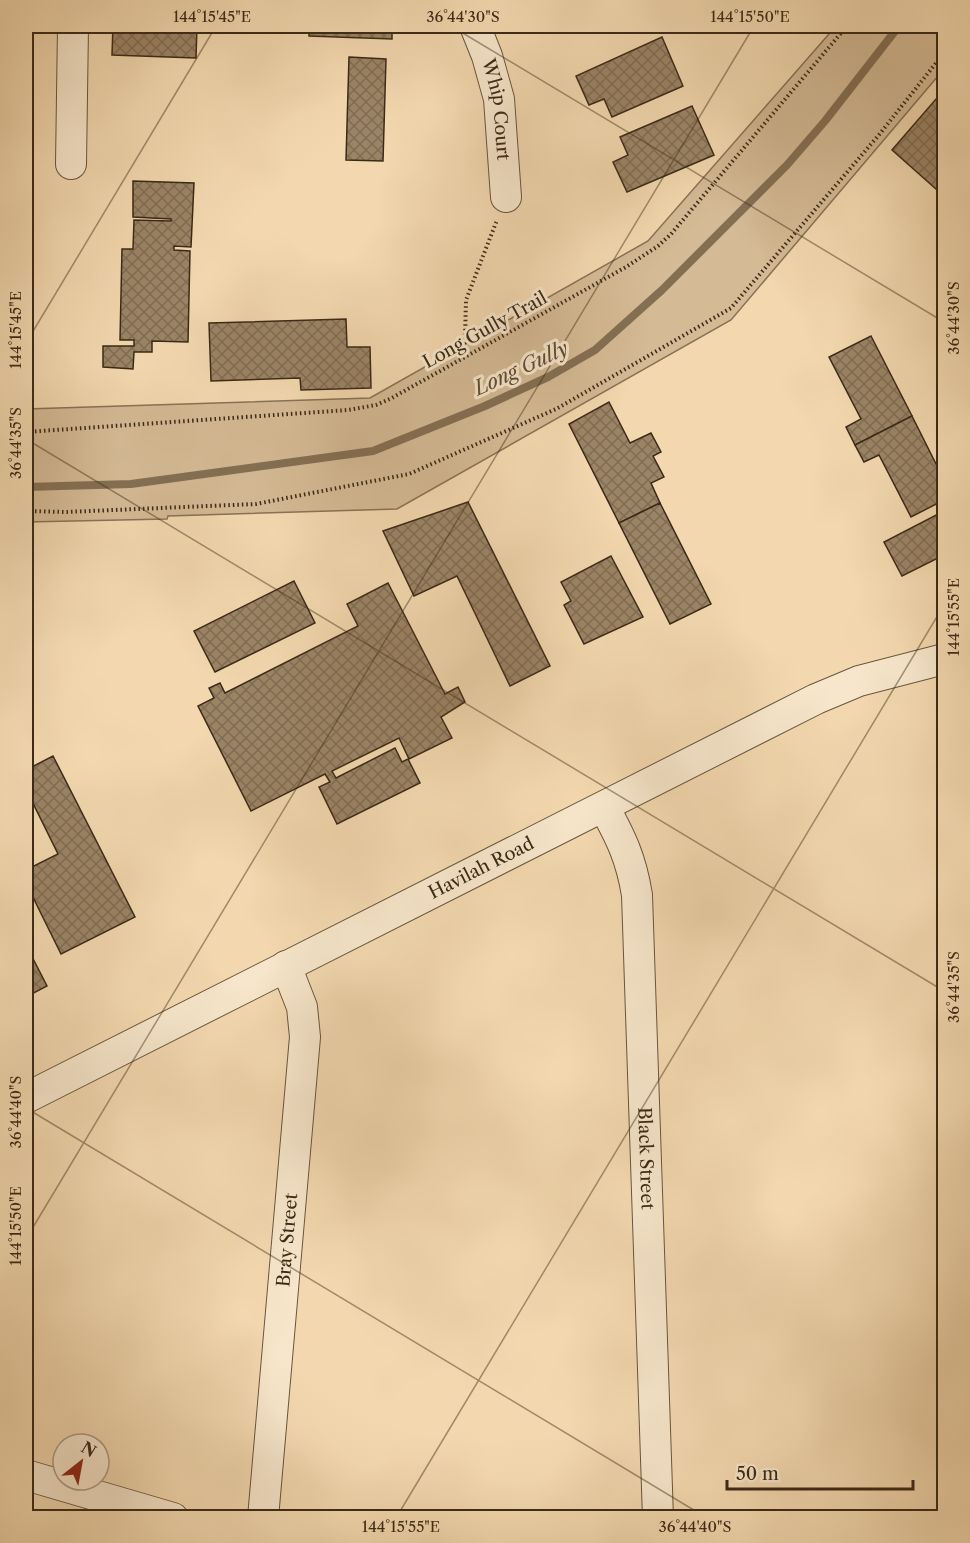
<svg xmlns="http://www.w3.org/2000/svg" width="970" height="1543" viewBox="0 0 970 1543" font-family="'Libre Caslon Text',serif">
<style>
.grass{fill:#d4ba95;stroke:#887256;stroke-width:1.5}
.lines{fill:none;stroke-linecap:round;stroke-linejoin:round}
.stream{stroke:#846f53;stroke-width:8}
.building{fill:url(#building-cross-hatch);stroke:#3b2a17;stroke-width:1.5}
.minor-casing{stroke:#69563d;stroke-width:32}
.path{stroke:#3b2a17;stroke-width:4;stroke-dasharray:1.5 3;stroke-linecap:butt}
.minor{stroke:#f7e6cb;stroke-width:30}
.ticks{fill:none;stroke:#3b2a17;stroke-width:1.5;stroke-opacity:0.45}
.labels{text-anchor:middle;stroke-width:6;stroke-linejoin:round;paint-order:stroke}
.street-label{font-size:18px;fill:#3b2a17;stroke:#f7e6cb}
.water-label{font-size:20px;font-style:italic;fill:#5f4c35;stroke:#f7e6cb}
.neatline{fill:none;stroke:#3b2a17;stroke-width:2}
.ticks-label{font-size:15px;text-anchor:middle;fill:#3b2a17}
</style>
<defs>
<pattern id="building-cross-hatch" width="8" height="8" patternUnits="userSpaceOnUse" patternTransform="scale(1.5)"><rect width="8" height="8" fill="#9b8466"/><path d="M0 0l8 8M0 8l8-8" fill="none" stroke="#806c53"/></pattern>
</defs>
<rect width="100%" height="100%" fill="#f3d8af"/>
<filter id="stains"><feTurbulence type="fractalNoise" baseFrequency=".00333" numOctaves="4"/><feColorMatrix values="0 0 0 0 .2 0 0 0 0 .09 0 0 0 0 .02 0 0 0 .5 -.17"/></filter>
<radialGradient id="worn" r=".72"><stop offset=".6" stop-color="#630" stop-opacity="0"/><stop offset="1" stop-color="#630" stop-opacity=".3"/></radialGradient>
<path class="grass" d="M836,26H944V69L731,320L397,509L168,516L167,519L26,522V409L370,398L648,241Z"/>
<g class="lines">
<path class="stream" d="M26,487L131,484L373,451L485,406L548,377L595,350L662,290L787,165L825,121L899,26"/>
</g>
<g class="building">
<path d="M113,26H197L196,58L112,55Z"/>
<path d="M309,26H392V39L309,36Z"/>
<path d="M662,37L683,86L612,117L604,99L589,105L576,76Z"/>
<path d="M349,57L386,59L383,161L346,160Z"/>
<path d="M936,99L944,107V196L892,150Z"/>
<path d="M692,106L714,155L627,192L613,162L628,155L620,137Z"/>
<path d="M133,181L194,183L191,247L174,246V250L190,251L188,342L152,341V352H134L133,369L103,367V346H134V340H120L122,249H133L134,220L171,221V219L133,217Z"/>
<path d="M346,319L347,347H370L371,388L301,390L300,378L211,381L209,323Z"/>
<path d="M871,336L912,416L855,445L846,427L861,419L829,357Z"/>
<path d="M609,402L630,443L651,433L661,452L653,456L664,477L651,483L660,503L619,523L569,424Z"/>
<path d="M912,416L944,480V500L911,517L879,455L864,462L855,445Z"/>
<path d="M468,502L550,666L510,686L457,576L414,596L383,531Z"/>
<path d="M660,503L711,604L670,624L619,523Z"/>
<path d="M944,511V555L902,576L884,542Z"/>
<path d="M611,556L643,617L584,644L564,605L571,601L561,582Z"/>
<path d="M294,581L315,623L215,672L194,631Z"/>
<path d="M388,583L445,694L458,687L465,702L441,717L452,738L409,759L399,738L332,771L336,778L395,748L402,762L408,759L420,783L337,824L319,787L330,782L325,774L251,811L198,706L214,698L209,688L220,683L225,693L358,626L347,604Z"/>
<path d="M53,756L135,917L61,954L26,883V870L58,854L26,789V770Z"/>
<path d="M26,945L47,986L26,997Z"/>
</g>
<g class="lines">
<defs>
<g id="minor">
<path id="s1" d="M475,26L487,56L499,99L506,197"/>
<path d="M71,164L73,26"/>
<path id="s2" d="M604,807C621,838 631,858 637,895L658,1518"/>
<path id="s3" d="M26,1098L816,699L859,681L944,659"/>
<path d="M26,1475L173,1518"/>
<path id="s4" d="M263,1518L305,1037L302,1007L286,966"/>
</g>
</defs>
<use href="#minor" class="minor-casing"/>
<g class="path">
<path d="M462,357L465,339L466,300L497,220"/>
<path d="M26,432L348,410L376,405L390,399L626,267L658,246L671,234L847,26"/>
<path d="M26,511L66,512L256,504L409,474L556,409L731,308L878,136L944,53"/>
</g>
<use href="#minor" class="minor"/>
</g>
<path class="ticks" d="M451,26L944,322M26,343L216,26M26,439L944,991M26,1108L707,1518M26,1239L754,26M396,1518L944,605M934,1518L944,1501"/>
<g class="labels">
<g class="street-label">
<text dy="6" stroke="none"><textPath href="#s1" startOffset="87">Whip Court</textPath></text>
<text transform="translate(485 330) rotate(-29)" y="6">Long Gully Trail</text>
<text dy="6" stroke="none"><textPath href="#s3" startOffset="510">Havilah Road</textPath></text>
<text dy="6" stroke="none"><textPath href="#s2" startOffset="358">Black Street</textPath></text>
<text dy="6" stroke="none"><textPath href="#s4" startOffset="279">Bray Street</textPath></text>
</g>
<g class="water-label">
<text transform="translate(521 368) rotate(-25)" y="7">Long Gully</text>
</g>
</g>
<rect width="970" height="1543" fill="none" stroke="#f3d8af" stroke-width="66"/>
<g transform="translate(81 1462) rotate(31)"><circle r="28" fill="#f7e6cb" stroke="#ac9b83" stroke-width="1.5"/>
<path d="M0-4.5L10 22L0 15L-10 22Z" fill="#8f2418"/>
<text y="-9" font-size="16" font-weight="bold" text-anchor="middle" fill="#3b2a17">N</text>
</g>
<path d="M727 1480v9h186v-9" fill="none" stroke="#3b2a17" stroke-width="3"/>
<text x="736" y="1480" font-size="18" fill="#3b2a17" stroke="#f7e6cb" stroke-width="4.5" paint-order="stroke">50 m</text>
<rect x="33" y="33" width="904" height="1477" class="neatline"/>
<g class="ticks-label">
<text x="212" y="22">144°15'45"E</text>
<text x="463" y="22">36°44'30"S</text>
<text x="750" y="22">144°15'50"E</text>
<text transform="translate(954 318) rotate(-90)" y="5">36°44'30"S</text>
<text transform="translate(16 330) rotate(-90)" y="5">144°15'45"E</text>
<text transform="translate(16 443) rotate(-90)" y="5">36°44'35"S</text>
<text transform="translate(954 617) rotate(-90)" y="5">144°15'55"E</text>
<text transform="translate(954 987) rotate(-90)" y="5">36°44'35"S</text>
<text transform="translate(16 1112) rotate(-90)" y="5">36°44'40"S</text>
<text transform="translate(16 1226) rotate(-90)" y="5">144°15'50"E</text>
<text x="401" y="1532">144°15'55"E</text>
<text x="695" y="1532">36°44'40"S</text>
</g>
<rect width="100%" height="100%" filter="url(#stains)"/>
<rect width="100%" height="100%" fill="url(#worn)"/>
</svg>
